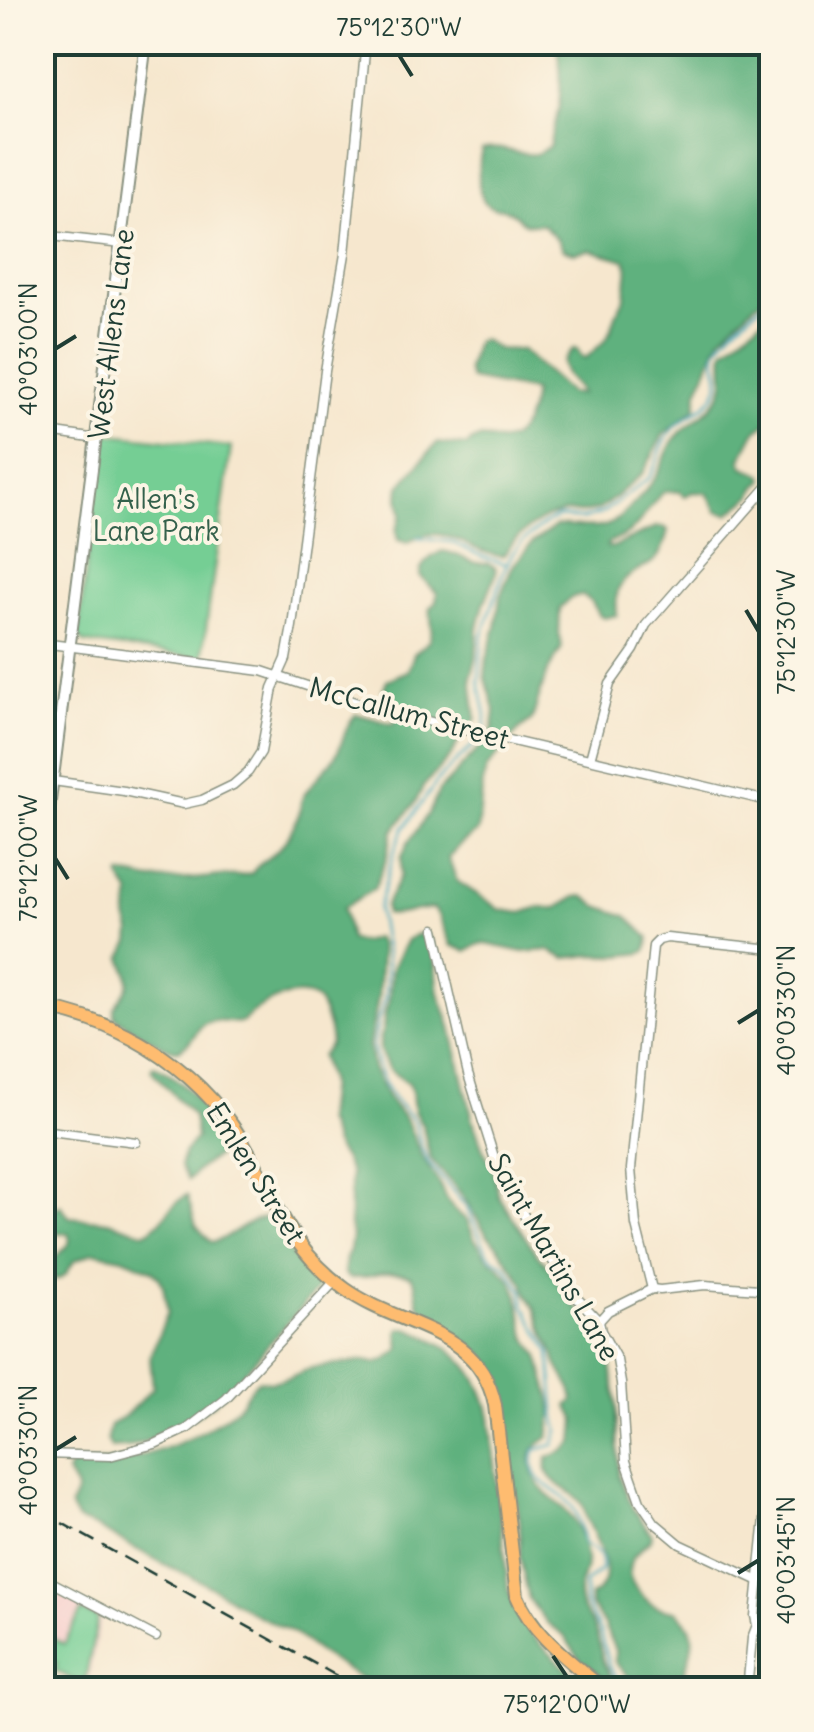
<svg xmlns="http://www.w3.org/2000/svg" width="814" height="1732" viewBox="0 0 814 1732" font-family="Delius,sans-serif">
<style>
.built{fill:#f7d0ce}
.green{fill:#74ce94;stroke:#4a8664;stroke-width:2.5}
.forest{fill:#5fb17e;stroke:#3f7759;stroke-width:2.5}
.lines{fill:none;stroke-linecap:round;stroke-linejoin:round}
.stream{stroke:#3eaabd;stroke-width:2.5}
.minor-casing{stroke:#8a9281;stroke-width:11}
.tertiary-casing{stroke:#8a9281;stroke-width:14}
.primary-casing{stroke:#8a9281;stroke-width:16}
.minor{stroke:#fff;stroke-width:8}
.tertiary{stroke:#fff;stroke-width:10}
.primary{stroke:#febc70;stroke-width:12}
.rail{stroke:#1f3d34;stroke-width:2.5;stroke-dasharray:15 8;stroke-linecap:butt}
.ticks{fill:none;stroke:#1f3d34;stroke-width:4}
.labels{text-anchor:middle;stroke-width:8;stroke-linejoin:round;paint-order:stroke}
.street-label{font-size:28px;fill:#1f3d34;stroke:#fcf5e5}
.park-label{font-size:28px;fill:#34614c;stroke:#fcf5e5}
.neatline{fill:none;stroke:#1f3d34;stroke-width:4}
.ticks-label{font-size:25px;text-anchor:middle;fill:#1f3d34}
</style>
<rect width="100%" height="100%" fill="#fcf5e5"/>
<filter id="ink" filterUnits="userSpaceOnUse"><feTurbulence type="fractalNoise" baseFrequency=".01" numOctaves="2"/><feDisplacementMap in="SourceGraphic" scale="20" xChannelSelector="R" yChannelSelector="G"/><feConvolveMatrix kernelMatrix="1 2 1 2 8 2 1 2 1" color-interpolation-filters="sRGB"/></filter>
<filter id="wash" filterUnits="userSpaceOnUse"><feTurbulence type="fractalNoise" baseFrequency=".0048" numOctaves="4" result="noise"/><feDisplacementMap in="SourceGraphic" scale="40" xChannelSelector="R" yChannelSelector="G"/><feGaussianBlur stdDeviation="2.25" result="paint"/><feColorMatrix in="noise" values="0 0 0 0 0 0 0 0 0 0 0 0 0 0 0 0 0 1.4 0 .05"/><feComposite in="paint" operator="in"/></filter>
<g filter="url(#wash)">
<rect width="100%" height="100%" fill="#f6e7ce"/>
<path class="built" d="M42,1586L102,1615L86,1689L43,1667Z"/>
<g class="green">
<path d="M102,433L231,447L202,658L85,643L78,637Z"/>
<path d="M81,1611L98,1618L84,1685L55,1671L57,1663L42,1657L43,1633L64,1645Z"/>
</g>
<g class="forest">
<path d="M557,43H771V292L754,305L720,338L698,391L696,408L663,435L643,473L613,499L598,510L579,513L567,512L547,517L530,527L515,540L503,556C470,555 445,518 408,543L398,540L396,531L402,514L399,497L400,486L437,443L467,446C477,434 484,439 498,441C522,444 531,410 533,391L470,379L467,369L476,341L482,340L498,349L522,350C538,366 554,377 569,393L581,394C576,381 564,381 563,362L573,349H577L582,357L586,358L605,341L611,330L616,315L625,297L628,266L625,260L590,250L574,253L562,249L558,240L542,224C511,225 525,217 506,210C499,207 496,210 489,206C475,197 478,164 482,150C500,144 517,156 535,154C537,154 548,148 550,146C550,133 557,120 559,107C561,87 561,62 557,43Z"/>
<path d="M771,312V420L755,432L741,459L744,467L762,474L764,479L756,488L753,495L729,514L717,511L707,493L693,492L685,496L680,492L665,491C649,504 641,527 624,536C619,539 613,540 608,543L607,547H613L656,527H664L668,530C666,539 662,553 655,560C643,570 624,574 618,591C615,599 617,607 617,615L604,618L600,616L592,602L584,596H575L568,600L560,609L559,633L562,647L546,675L532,720L517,732L487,768L483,781L478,831L462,843L448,858L457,881L501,910L522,913L537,908H557L576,897L584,896L598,906L627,916L649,938L647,950L642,953L618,956L592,955L565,958L548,950L524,952L486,944H480L466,951L451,945L439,916L434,909C417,907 402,917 386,914L385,906L401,875V858L408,843L430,811L439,791L484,743L493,728L495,710L485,676L487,658L496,627L500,596L512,567L533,542L556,526C574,524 592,532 610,524C621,519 652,485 658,473C666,458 667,446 680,433C693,420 710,412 720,395C728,381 721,365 724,350Z"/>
<path d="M442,551C454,552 462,558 473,562C484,566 485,559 496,568V574L484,604L478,627L476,660L471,677L476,719L457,744L453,753L423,787L415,803L393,831L386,860L374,889L343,908L350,940L362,942L375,938L379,943L381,953L378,998L369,1045L373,1068L388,1098L407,1122L422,1157L438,1181L446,1199L455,1211L467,1220L474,1238L488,1258L499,1266L512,1281L518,1295L526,1336L539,1356L551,1400L553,1415L549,1437C531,1449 528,1452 534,1474C540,1496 569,1505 578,1527C582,1537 587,1554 586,1564C585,1578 576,1585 580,1602C582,1611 590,1619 594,1628C599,1639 600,1647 602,1658C604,1667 611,1676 615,1686L581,1661L564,1636L546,1622L529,1599L520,1557V1522L509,1461L506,1412L500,1386L492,1365L483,1354L450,1330L439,1326L427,1315L418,1303L415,1283L411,1276C383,1267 373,1280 348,1278L344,1273L346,1258L350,1250L352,1236L350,1227V1173L344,1160L334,1145L325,1120L329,1084L321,1056C323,1054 329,1046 330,1043C332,1035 322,1003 315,999C293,986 256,1006 243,1022C231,1025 215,1017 204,1024C196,1029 193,1042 183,1047C181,1049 179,1050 176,1050C166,1050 122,1023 114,1016V1008C130,984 134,986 122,958L130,942L131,932L127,918L131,894L121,879V875C133,874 142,879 153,880C175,880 199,879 220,876C231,875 241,877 252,873C260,860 276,856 285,841C291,833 295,823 299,814C301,809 300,803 302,799C311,780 331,768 339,749C345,735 346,725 356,714L393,724L396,721L395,706L383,690L387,680L408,671L414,654L429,641L432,629L430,608L436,602L437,593L420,576C419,565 432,556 442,551Z"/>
<path d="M417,934L428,937L434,951L439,993L450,1023L473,1120L482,1147L492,1166L499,1197L536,1253L549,1267L568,1298L585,1316L610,1358L616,1399L619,1477L633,1509L652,1535L651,1539C644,1546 632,1555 630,1565C625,1582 646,1603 661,1608C667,1610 672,1610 677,1612C681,1616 685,1620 688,1624C701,1643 681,1670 681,1689H632L627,1676L615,1662V1650L603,1623L590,1604V1596C621,1581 596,1541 587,1519C585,1514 585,1509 582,1504C572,1486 539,1484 548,1458L564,1451L574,1442L576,1420L568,1406L574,1400L571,1389L557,1364L554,1353L545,1335L536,1309L527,1295L523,1283L498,1246L487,1235L462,1195L430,1158L423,1127L414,1111L412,1092L408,1083L389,1070L380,1051V1037L383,1030L385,1012L389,1000L392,968L407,940Z"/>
<path d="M153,1066C180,1074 209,1113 226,1135V1147C219,1158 206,1161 198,1170C194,1173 192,1178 188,1180L180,1166L185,1151L196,1138L193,1116L151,1070Z"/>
<path d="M187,1195L196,1226L211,1242C234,1239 249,1215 272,1218L287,1249L319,1281V1287L231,1387L212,1404L198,1414L146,1441L129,1447L111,1448L107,1439L110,1425L125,1416L153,1388L150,1357L168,1312L163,1286L159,1277L152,1270L123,1258L93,1252L74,1261L66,1274L58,1279H53L55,1258C62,1248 74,1247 68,1234L55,1232L43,1233L42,1217L61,1205L69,1217L108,1221L144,1233C163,1225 169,1204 187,1195Z"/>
<path d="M407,1328C453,1345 479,1367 490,1416L508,1589C520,1631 547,1651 579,1680L585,1687V1689H385L359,1678L320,1653L291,1631L256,1615L205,1583L166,1565L93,1526L78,1521L70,1506C82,1485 74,1490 67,1473L72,1463C132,1464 187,1447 234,1410C245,1401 248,1388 259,1380L271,1382L289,1378L310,1368L363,1361L377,1363L386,1360L400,1349L398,1333L400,1329Z"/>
</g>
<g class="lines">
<g class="stream">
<path d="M417,538L451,542L483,557L506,564"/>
<path d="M485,731L486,716L479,681L482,637L504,570L512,554L523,541L547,522L559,517L583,519L602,513L649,478C660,460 658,446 674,428C686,415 707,409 716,392C724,377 713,367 716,353C718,339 759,306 772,297"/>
<path d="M481,738L441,776L404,828L395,849L378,909L386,953L387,973L385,998L378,1019L373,1047L378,1067L385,1085L393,1098L415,1122L421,1146L428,1162L467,1208L487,1252L494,1259L504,1264L522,1290L524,1306L550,1352L556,1420L559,1430L554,1445L535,1450C526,1486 556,1484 572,1506C581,1519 581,1529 584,1544C596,1550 603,1554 601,1570L585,1583V1603L600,1632L609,1667L623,1690"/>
</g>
</g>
</g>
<g filter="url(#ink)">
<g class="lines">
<defs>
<g id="minor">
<path d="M42,46L46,42"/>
<path d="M42,235L122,244"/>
<path d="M42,431L97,439"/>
<path d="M42,643L262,671L376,709L772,802"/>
<path d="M590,759L610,684L634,650L646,625L766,488"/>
<path d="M53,781L124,791L184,804L202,800L233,785L248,772L261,752L273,688L286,659L292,626L325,371L345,254L366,42"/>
<path d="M435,929L468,1074L494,1157L529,1225L577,1298L599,1321L601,1331L617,1360L621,1383L626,1461L640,1501L655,1523L680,1544L759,1581"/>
<path d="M42,1130L136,1142"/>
<path d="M652,1289L636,1225L631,1169L653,946L659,940L667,938L772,949"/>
<path d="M599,1321L608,1311L652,1289L660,1290L705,1285L772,1290"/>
<path d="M42,1454L110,1456L155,1444L187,1429L226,1399L335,1281"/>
<path d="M42,1577L156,1637"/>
<path d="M757,1625L772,1631"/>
<path d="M747,1690L752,1638L757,1625L755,1616L772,1450"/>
</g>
<path id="tertiary" d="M42,864L146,42"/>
<path id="primary" d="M42,1007C129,1023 207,1075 249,1153C278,1206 292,1251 345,1289C401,1329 478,1326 495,1405L517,1596C533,1636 572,1662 604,1690"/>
</defs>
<use href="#minor" class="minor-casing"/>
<use href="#tertiary" class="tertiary-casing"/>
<use href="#primary" class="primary-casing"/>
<use href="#minor" class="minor"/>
<use href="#tertiary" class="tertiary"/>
<use href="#primary" class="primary"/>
<path class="rail" d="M42,1512L362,1690"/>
</g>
</g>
<path class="ticks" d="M399,55L412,76M55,349L76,336M746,610L759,632M55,858L68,879M738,1023L759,1010M55,1450L76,1437M738,1573L759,1560M553,1656L567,1677"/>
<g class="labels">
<g class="street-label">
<text transform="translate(111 334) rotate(-83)" y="10">West Allens Lane</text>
<text transform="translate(409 713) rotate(15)" y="10">McCallum Street</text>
<text transform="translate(256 1173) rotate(58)" y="10">Emlen Street</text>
<text transform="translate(554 1257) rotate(60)" y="10">Saint Martins Lane</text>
</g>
<g class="park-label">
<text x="156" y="509">Allen's<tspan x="156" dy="32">Lane Park</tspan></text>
</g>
</g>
<rect width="814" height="1732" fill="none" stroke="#fcf5e5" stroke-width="110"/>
<rect x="55" y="55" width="704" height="1622" class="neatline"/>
<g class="ticks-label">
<text x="399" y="36">75°12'30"W</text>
<text transform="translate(28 349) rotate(-90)" y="9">40°03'00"N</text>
<text transform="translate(786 632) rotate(-90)" y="9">75°12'30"W</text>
<text transform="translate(28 858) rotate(-90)" y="9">75°12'00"W</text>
<text transform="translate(786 1010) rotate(-90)" y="9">40°03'30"N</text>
<text transform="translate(28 1450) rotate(-90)" y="9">40°03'30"N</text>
<text transform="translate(786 1560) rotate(-90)" y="9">40°03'45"N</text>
<text x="567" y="1713">75°12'00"W</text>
</g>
</svg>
